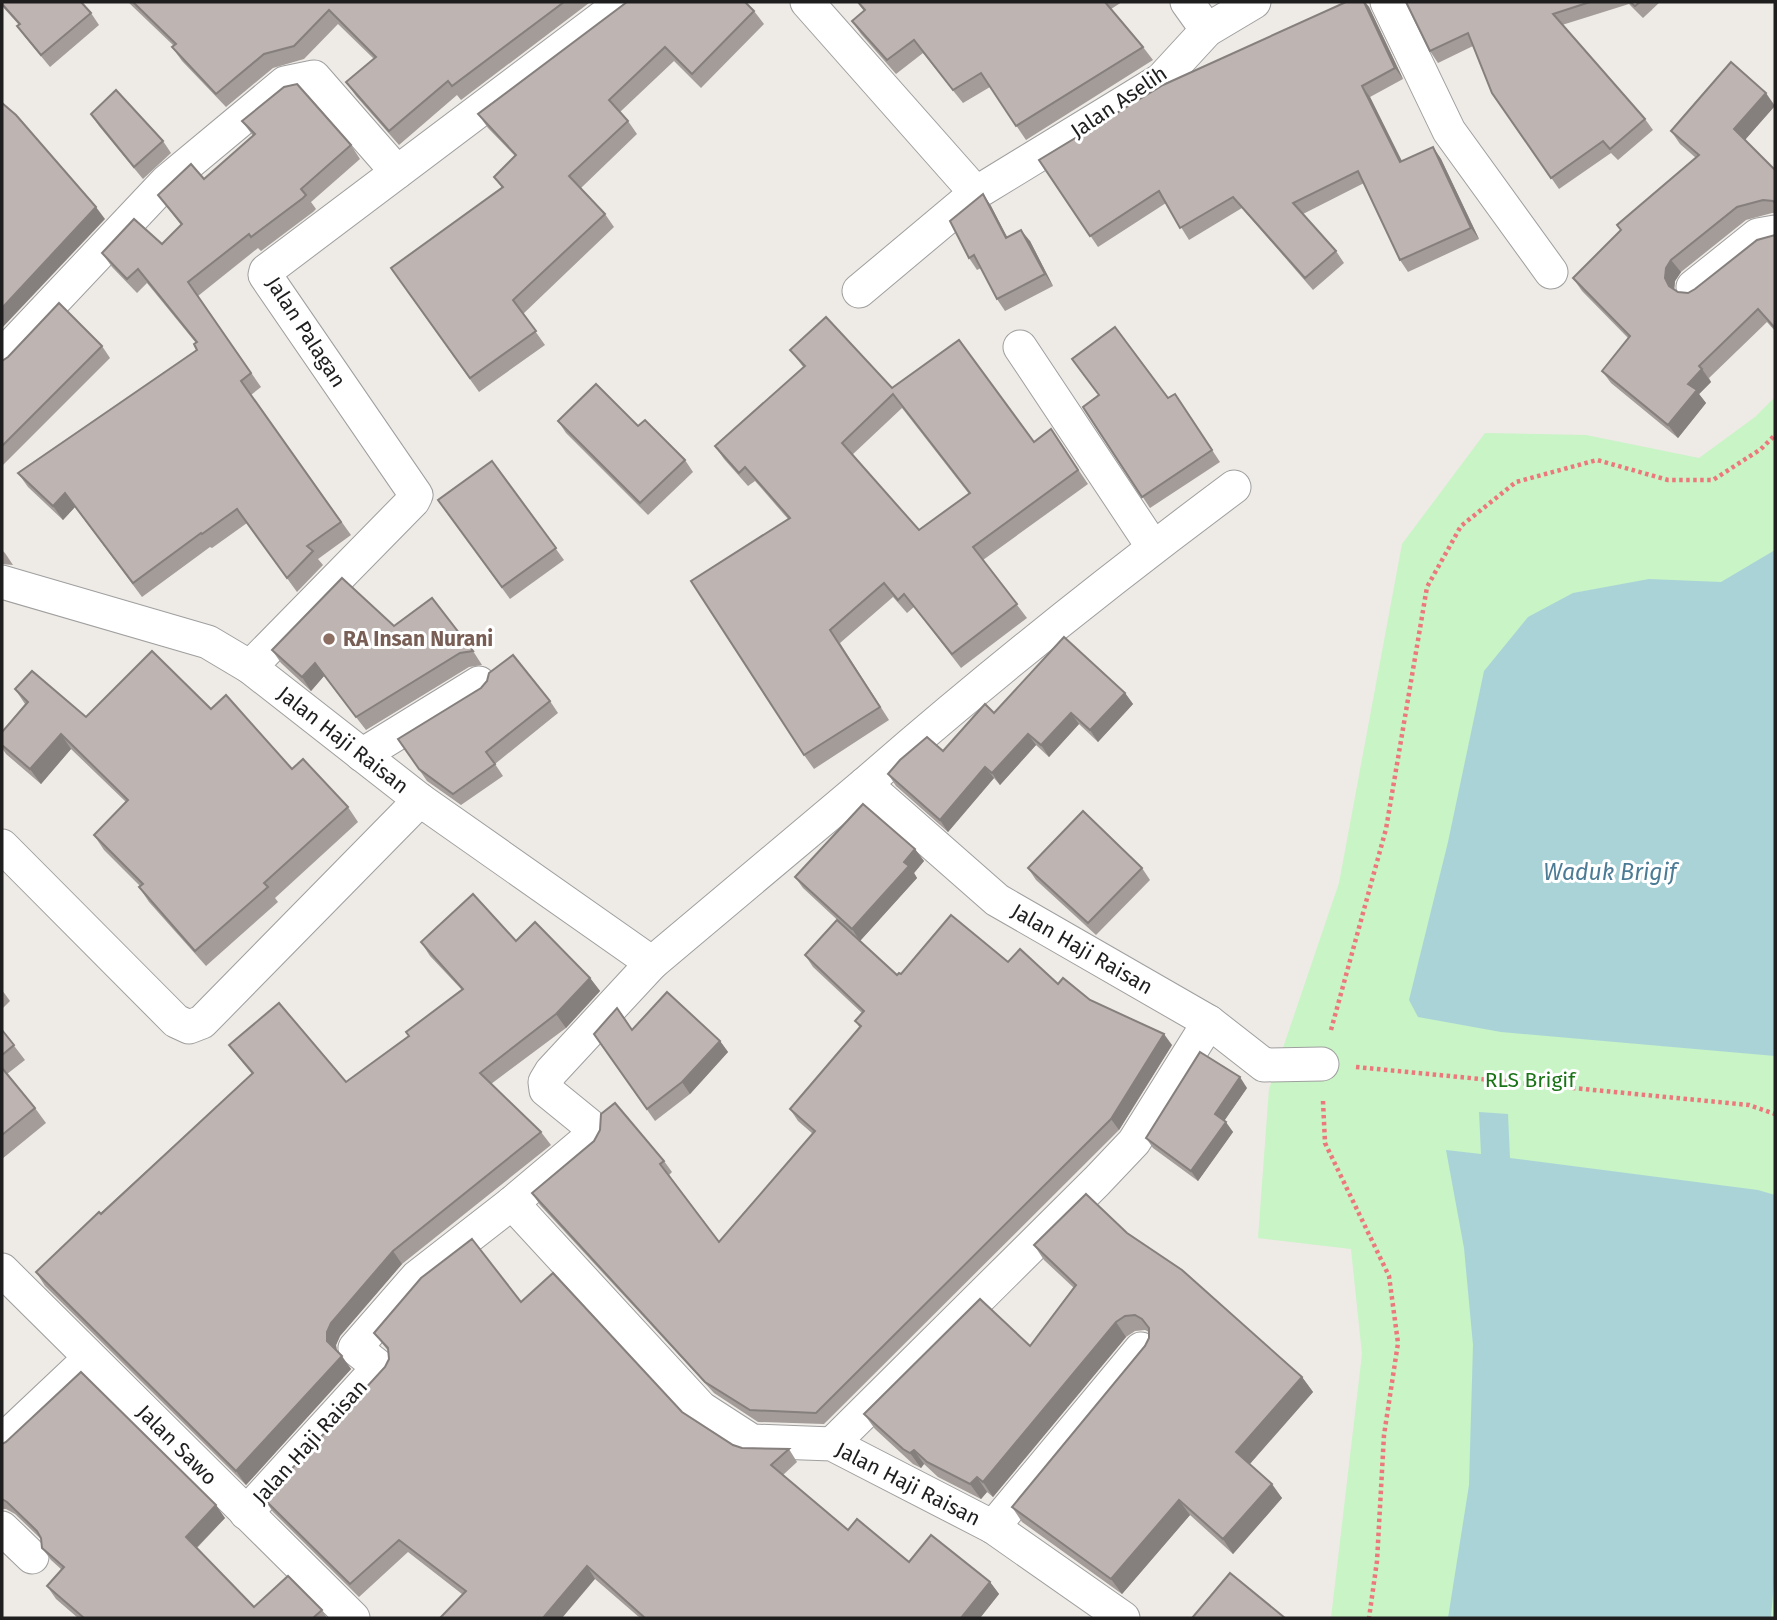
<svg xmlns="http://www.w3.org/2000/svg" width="1777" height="1620" viewBox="0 0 1777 1620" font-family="'Fira Sans',sans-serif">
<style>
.park{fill:#c8f4c6}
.water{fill:#aad3d8}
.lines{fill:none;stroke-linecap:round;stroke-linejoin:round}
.minor-casing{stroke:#9f9f9f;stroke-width:35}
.path{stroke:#ed787b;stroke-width:4.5;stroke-dasharray:3.5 3.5;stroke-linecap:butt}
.minor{stroke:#fff;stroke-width:33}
.wall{fill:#a39c99;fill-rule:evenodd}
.shaded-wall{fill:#857f7d}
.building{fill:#beb5b2;stroke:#857f7d;stroke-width:2;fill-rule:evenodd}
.education-dot{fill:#8d6e63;stroke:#fff;stroke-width:2.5}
.labels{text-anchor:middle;stroke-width:6;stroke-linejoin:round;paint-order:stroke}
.street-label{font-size:21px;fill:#1e1e1e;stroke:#fff}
.education-label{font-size:21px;font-weight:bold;fill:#785e54;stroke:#fff;text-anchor:start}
.park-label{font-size:21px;fill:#1a7316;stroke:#fff}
.water-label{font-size:23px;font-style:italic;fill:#4c7b96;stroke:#fff}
</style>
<rect width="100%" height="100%" fill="#eeeae5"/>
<path class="park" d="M1775,397V1618H1331L1362,1354L1351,1249L1258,1238L1269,1089L1339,883L1402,544L1485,433L1586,435L1699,458L1755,417Z"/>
<g class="water">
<path d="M1775,550V1056L1501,1032L1418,1017L1409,1000L1448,842L1484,671L1528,617L1573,593L1649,579L1721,582Z"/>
<path d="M1479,1112L1508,1114L1510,1158L1758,1190L1775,1195V1569L1771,1618H1448L1469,1485L1473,1345L1464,1248L1446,1150L1481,1154Z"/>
</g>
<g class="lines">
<defs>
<g id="minor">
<path d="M807,2L976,193"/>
<path d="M1187,2L1207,30"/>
<path d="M1387,2L1449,131L1551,272"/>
<path d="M1693,287L1758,235L1775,232"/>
<path d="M859,291L976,193L1161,80L1207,30L1254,2"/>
<path d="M1020,347L1153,547"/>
<path d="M2,356L166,182L285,83L314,77L397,172"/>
<path d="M2,582L208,642L250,667L420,800L652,963L865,784L997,900L1209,1022L1264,1065L1322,1064"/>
<path d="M250,667L413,501L416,495L265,275L266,271L623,2"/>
<path d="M362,755L479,683"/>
<path d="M865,784C984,680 1108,581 1234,487"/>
<path d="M2,846L176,1021L189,1027L202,1022L420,800"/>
<path d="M512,1203L701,1408L752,1441L832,1444L993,1527L1123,1618"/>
<path d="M2,1270L353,1618"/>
<path d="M2,1441L90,1358"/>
<path d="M832,1444L1097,1181L1134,1142L1209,1022"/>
<path d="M246,1513L379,1367L355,1348L417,1277L512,1203L589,1138L591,1134L589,1125L546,1090L545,1082L551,1072L652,963"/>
<path d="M993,1527L1141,1349"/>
<path d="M2,1528L32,1557"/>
</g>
</defs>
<use href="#minor" class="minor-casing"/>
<g class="path">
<path d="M1331,1030L1386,829L1427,587L1461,526L1516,482L1597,460L1668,480H1713L1761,449L1775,435"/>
<path d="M1356,1067L1749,1105L1775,1114"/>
<path d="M1323,1101L1325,1143L1389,1276L1398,1343L1384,1435L1377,1561L1369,1618"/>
</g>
<use href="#minor" class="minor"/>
</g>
<g class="wall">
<path d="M2,2L91,13L99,25L50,67L26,38L17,26L19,25L2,6Z"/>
<path d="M128,2H588L589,3L461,100L457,95L399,145L356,96L346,82L374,59L338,24L304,59L273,68L226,107L182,61L172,47L174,46Z"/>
<path d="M857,2H1122L1111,9L1143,47L1153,60L1026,140L990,87L963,103L923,53L896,74L861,34L852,21L864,11Z"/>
<path d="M1364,2H1365L1369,7L1403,79L1370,97L1402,161L1433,147L1441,159L1479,239L1408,272L1400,260L1364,183L1303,214L1336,251L1344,263L1313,290L1242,208L1189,240L1166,203L1098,247L1039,160Z"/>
<path d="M1406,2H1660L1643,18L1629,4L1562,25L1645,119L1653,130L1618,160L1611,153L1559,189L1492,93L1473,46L1438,63L1430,51Z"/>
<path d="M625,4L754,11L764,24L701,88L674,61L620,112L628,121L637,134L581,188L605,214L614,227L523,314L545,345L479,392L391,268L502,188L494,177L515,156L488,128L478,114Z"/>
<path d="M1775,105L1745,140L1775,170V213H1772L1746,220L1681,272L1675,281L1674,290L1678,292L1688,293L1695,289L1775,235V331L1767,322L1709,378L1711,382L1699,394L1706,403L1678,438L1611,383L1602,371L1628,338L1582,291L1573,278L1621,230L1617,225L1696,158L1680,144L1671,131Z"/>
<path d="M91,114L163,141L171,153L143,179L99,126Z"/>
<path d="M242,121L351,145L360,159L311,202L316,209L313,212L261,251L258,248L198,296L261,387L251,395L351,535L318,559L323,565L297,592L247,523L212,548L210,547L142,597L75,507L63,520L28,487L18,473L197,350L196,343L147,283L137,293L112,267L102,253L162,244L181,225L158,195L204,179L253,136Z"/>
<path d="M983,194L991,206L1007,238L1030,241L1053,286L1005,311L997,299L981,268L977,270L969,258Z"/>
<path d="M102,346L110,358L2,466V361Z"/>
<path d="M790,350L1034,442L1051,429L1088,484L983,560L1027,618L961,668L914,607L907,613L893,597L840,643L889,720L814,769L804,755L788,519L755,481L748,486L724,459L715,446L804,368ZM902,408L969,494L919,530L852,455Z"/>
<path d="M1175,394L1220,462L1150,508L1083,407L1168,398Z"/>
<path d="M558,421L638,426L685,460L693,472L648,515L566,433Z"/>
<path d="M492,461L564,560L510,599L438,500Z"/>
<path d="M2,550L5,553L13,565L2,564Z"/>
<path d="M394,626L473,651L482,665L469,667L366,730L324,676L311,691L281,663L272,650Z"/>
<path d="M487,681L550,701L558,713L495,764L503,776L461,805L427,781L398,739L481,688Z"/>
<path d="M15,689L86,717L211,709L292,769L348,807L358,822L275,898L278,902L206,966L149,902L139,887L140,886L104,850L94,835L126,802L71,749L41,784L6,754L2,748V732L25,704Z"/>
<path d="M1125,693L1133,704L1098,742L1079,724L1049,757L1036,745L1000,785L994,778L948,832L896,786L888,774L943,751L994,713Z"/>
<path d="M915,849L924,861L914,873L917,878L860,941L803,888L795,877Z"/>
<path d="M1028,868H1142L1150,880L1096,935L1036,880Z"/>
<path d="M516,941L590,978L600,991L566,1028L491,1084L541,1132L551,1145L402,1264L340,1336L336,1345L337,1351L351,1369L246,1485L45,1286L36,1272L252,1074L239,1058L229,1045L346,1082L409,1036L462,990L430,956L421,942Z"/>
<path d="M805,955L897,975L1008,962L1058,984L1090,1000L1172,1045L1119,1130L824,1424L758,1422L714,1393L540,1205L532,1193L664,1161L672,1172L669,1175L719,1242L813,1134L798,1121L790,1109L860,1028L855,1021L862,1013L813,967Z"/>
<path d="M2,990L10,1001L2,1009Z"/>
<path d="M2,1030L25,1060L7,1074L35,1108L46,1123L2,1159Z"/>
<path d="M632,1030L720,1041L728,1052L690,1094L655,1121L594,1034Z"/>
<path d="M1247,1088L1224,1121L1233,1132L1198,1181L1153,1148L1146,1138Z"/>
<path d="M1127,1233L1302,1377L1313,1392L1250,1464L1282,1498L1233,1554L1190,1515L1122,1594L1022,1522L1012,1507L1145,1346L1149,1338V1332L1145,1330L1135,1331L1126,1337L993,1497L987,1492L981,1499L938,1477L924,1464L921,1468L913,1464L875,1429L864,1414L1030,1346L1074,1288L1044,1260L1034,1245Z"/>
<path d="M521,1302L682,1412L733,1445L742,1448L789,1449L797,1462L783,1475L848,1530L909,1562L990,1582L999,1594L980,1618H640L595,1579L462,1594L408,1552L359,1597L273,1512L264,1499L385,1367L389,1359V1352L374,1333Z"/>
<path d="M2,1444L225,1518L197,1548L254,1607L322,1610L327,1618H78L56,1599L47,1586L62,1570L51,1560L42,1548L41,1539L15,1514L6,1509H2Z"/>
</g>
<g class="shaded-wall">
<path d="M1364,2H1365L1369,7L1403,79L1395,68Z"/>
<path d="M1362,86L1370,97L1408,174L1400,162Z"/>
<path d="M1766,93L1775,106L1743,142L1734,129Z"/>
<path d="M1433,147L1441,159L1479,239L1471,228Z"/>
<path d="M983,194L991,206L1014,250L1006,238Z"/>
<path d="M96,207L105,219L2,328V308Z"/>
<path d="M1021,230L1030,241L1053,286L1045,274Z"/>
<path d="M1671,260L1681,272L1675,281L1674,291L1669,286L1665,278L1666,268Z"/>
<path d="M1702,369L1711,382L1699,394L1706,403L1678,438L1668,425L1688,384Z"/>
<path d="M65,493L75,507L63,520L53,506Z"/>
<path d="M315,663L324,676L311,691L302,677Z"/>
<path d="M1125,693L1133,704L1098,742L1090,730Z"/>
<path d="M1071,713L1079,724L1049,757L1041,745Z"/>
<path d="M61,734L71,749L41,784L30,769Z"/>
<path d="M1028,734L1036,745L1000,785L992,773Z"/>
<path d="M985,767L994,778L948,832L940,820Z"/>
<path d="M915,849L924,861L914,873L917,878L860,941L852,929Z"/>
<path d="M590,978L600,991L566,1028L556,1014Z"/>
<path d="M1164,1034L1172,1045L1119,1130L1111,1119Z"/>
<path d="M720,1041L728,1052L690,1094L682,1082Z"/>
<path d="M1240,1077L1247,1088L1222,1124L1215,1114Z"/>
<path d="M1226,1122L1233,1132L1198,1181L1191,1171Z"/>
<path d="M393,1251L402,1264L340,1336L336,1345L337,1354L327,1341V1332L331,1323Z"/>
<path d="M1116,1322L1126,1337L993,1497L983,1482Z"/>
<path d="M342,1356L351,1369L246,1485L236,1471Z"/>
<path d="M1302,1377L1313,1392L1247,1467L1236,1452Z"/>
<path d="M914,1450L924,1464L921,1468L910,1453Z"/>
<path d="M977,1477L987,1492L981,1499L970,1484Z"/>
<path d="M1272,1484L1282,1498L1233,1554L1223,1539Z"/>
<path d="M1179,1500L1190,1515L1122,1594L1111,1579Z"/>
<path d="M216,1505L225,1518L195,1549L186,1537Z"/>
<path d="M587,1566L595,1579L562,1618H543Z"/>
<path d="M990,1582L999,1594L980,1618H961Z"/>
</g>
<g class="building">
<path d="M2,2H81L91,13L41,55L17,26L20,24L2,4Z"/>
<path d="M133,2H564L452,86L448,81L389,131L346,82L376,57L329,10L294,46L264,54L216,94L172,47L176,44Z"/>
<path d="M627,2H745L754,11L692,74L665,47L609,100L628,121L569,176L605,214L513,300L536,331L470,378L391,268L503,187L494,177L516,155L478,114Z"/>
<path d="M858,2H1105L1143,47L1016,126L981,73L953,90L914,40L887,60L852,21L865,10Z"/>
<path d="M1346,2H1364L1395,68L1362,86L1400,162L1433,147L1471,228L1400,260L1358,171L1293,203L1336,251L1305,278L1233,197L1180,228L1159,191L1090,236L1039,160L1163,85Z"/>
<path d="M1406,2H1590L1553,14L1645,119L1610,149L1603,141L1551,178L1492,93L1468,33L1430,51Z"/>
<path d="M1630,2H1640L1635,6Z"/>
<path d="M1731,62L1766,93L1734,129L1775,170V203L1773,201L1763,200L1737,207L1671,260L1666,268L1665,278L1669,286L1678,292L1688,293L1695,289L1757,240L1775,235V328L1758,309L1699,366L1702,369L1688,384L1697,390L1668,425L1602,371L1630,336L1573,278L1621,230L1617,225L1699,155L1671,131Z"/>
<path d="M297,84L351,145L301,189L306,195L303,198L251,237L249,234L188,282L251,373L241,381L341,522L307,546L313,551L287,578L237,509L202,534L201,533L133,583L65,493L53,506L18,473L197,350L194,344L197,342L138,269L127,279L102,253L134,219L162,244L182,224L158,195L191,164L204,179L255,134L242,121L284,87Z"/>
<path d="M116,90L163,141L134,167L91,114Z"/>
<path d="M2,103L16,115L96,207L2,308Z"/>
<path d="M983,194L1006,238L1021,230L1045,274L997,299L974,255L969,258L950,221Z"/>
<path d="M59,303L102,346L2,446V361L8,357Z"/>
<path d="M826,317L892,388L959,340L1034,442L1051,429L1078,470L973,547L1017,604L952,654L904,594L898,600L884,583L830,630L880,707L804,755L691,581L790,518L745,467L739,473L715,446L805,366L790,350ZM893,394L970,493L919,530L842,443Z"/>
<path d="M1115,327L1168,398L1175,394L1212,450L1142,497L1083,407L1099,395L1072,359Z"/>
<path d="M596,384L638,426L645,420L685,460L640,503L558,421Z"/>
<path d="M492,461L556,548L502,587L438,500Z"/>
<path d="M342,578L394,626L432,598L473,651L460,653L356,717L315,663L302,677L272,650Z"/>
<path d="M1064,637L1125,693L1090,730L1071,713L1041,745L1028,734L992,773L985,767L940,820L888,774L900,760L927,737L943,751L985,704L994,713Z"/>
<path d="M152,651L211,709L226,695L292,769L303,759L348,807L264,883L268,887L195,951L139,887L143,884L94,835L128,800L61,734L30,769L2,745V732L28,702L15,689L32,671L86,717Z"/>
<path d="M513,655L550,701L486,752L495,764L453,794L419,769L398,739L481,688L487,681L489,673Z"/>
<path d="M863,804L915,849L904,862L909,866L852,929L795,877Z"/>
<path d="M1083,811L1142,868L1088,923L1028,868Z"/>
<path d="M473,894L516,941L535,922L590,978L556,1014L480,1073L541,1132L393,1251L331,1323L327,1332V1341L342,1356L236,1471L36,1272L99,1212L101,1214L253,1073L229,1045L279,1003L346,1082L409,1036L406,1032L463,989L421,942Z"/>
<path d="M951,915L1008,962L1020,949L1058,984L1063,978L1090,1000L1164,1034L1111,1119L816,1413L750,1410L705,1382L532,1193L594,1141L600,1130L601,1114L615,1103L664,1161L660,1164L719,1242L815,1131L790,1109L861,1026L855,1021L864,1011L805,955L837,920L897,975L899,973L901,974Z"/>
<path d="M667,992L720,1041L682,1082L647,1109L594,1034L617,1008L632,1030Z"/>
<path d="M2,1030L14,1045L2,1055Z"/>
<path d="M1200,1052L1240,1077L1215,1114L1226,1122L1191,1171L1146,1138Z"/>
<path d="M2,1068L35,1108L2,1135Z"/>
<path d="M1086,1194L1127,1233L1182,1270L1302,1377L1236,1452L1272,1484L1223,1539L1179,1500L1111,1579L1012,1507L1145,1346L1149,1338V1328L1142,1319L1135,1315L1125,1316L1116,1322L983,1482L977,1477L970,1484L927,1462L914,1450L910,1453L903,1449L864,1414L980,1299L1030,1346L1076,1285L1034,1245Z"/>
<path d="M472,1239L521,1302L553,1273L682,1412L733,1445L742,1448L789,1449L771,1465L848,1530L857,1519L909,1562L931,1535L990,1582L961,1618H645L587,1566L543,1618H440L466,1591L399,1540L350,1584L264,1499L385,1367L389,1359L388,1348L374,1333L421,1278Z"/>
<path d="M81,1372L216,1505L186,1537L254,1607L288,1576L322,1610L313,1618H84L47,1586L64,1567L42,1548L41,1538L37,1531L7,1502L2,1499V1444L6,1442Z"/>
<path d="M1230,1573L1285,1618H1192Z"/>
</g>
<circle class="education-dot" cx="329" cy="639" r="7"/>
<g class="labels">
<g class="street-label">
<text transform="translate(1119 102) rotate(-34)" y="7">Jalan Aselih</text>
<text transform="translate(306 332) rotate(57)" y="7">Jalan Palagan</text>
<text transform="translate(343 740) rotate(38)" y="7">Jalan Haji Raisan</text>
<text transform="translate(1082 949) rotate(30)" y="7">Jalan Haji Raisan</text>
<text transform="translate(310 1442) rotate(-48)" y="7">Jalan Haji Raisan</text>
<text transform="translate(177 1445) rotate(45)" y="7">Jalan Sawo</text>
<text transform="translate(908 1484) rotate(27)" y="7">Jalan Haji Raisan</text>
</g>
<g class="education-label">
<text x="343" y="646">RA Insan Nurani</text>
</g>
<g class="park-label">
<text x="1530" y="1087">RLS Brigif</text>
</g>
<g class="water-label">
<text x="1610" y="880">Waduk Brigif</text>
</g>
</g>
<rect width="1777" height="1620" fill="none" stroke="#1e1e1e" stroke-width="7"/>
</svg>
